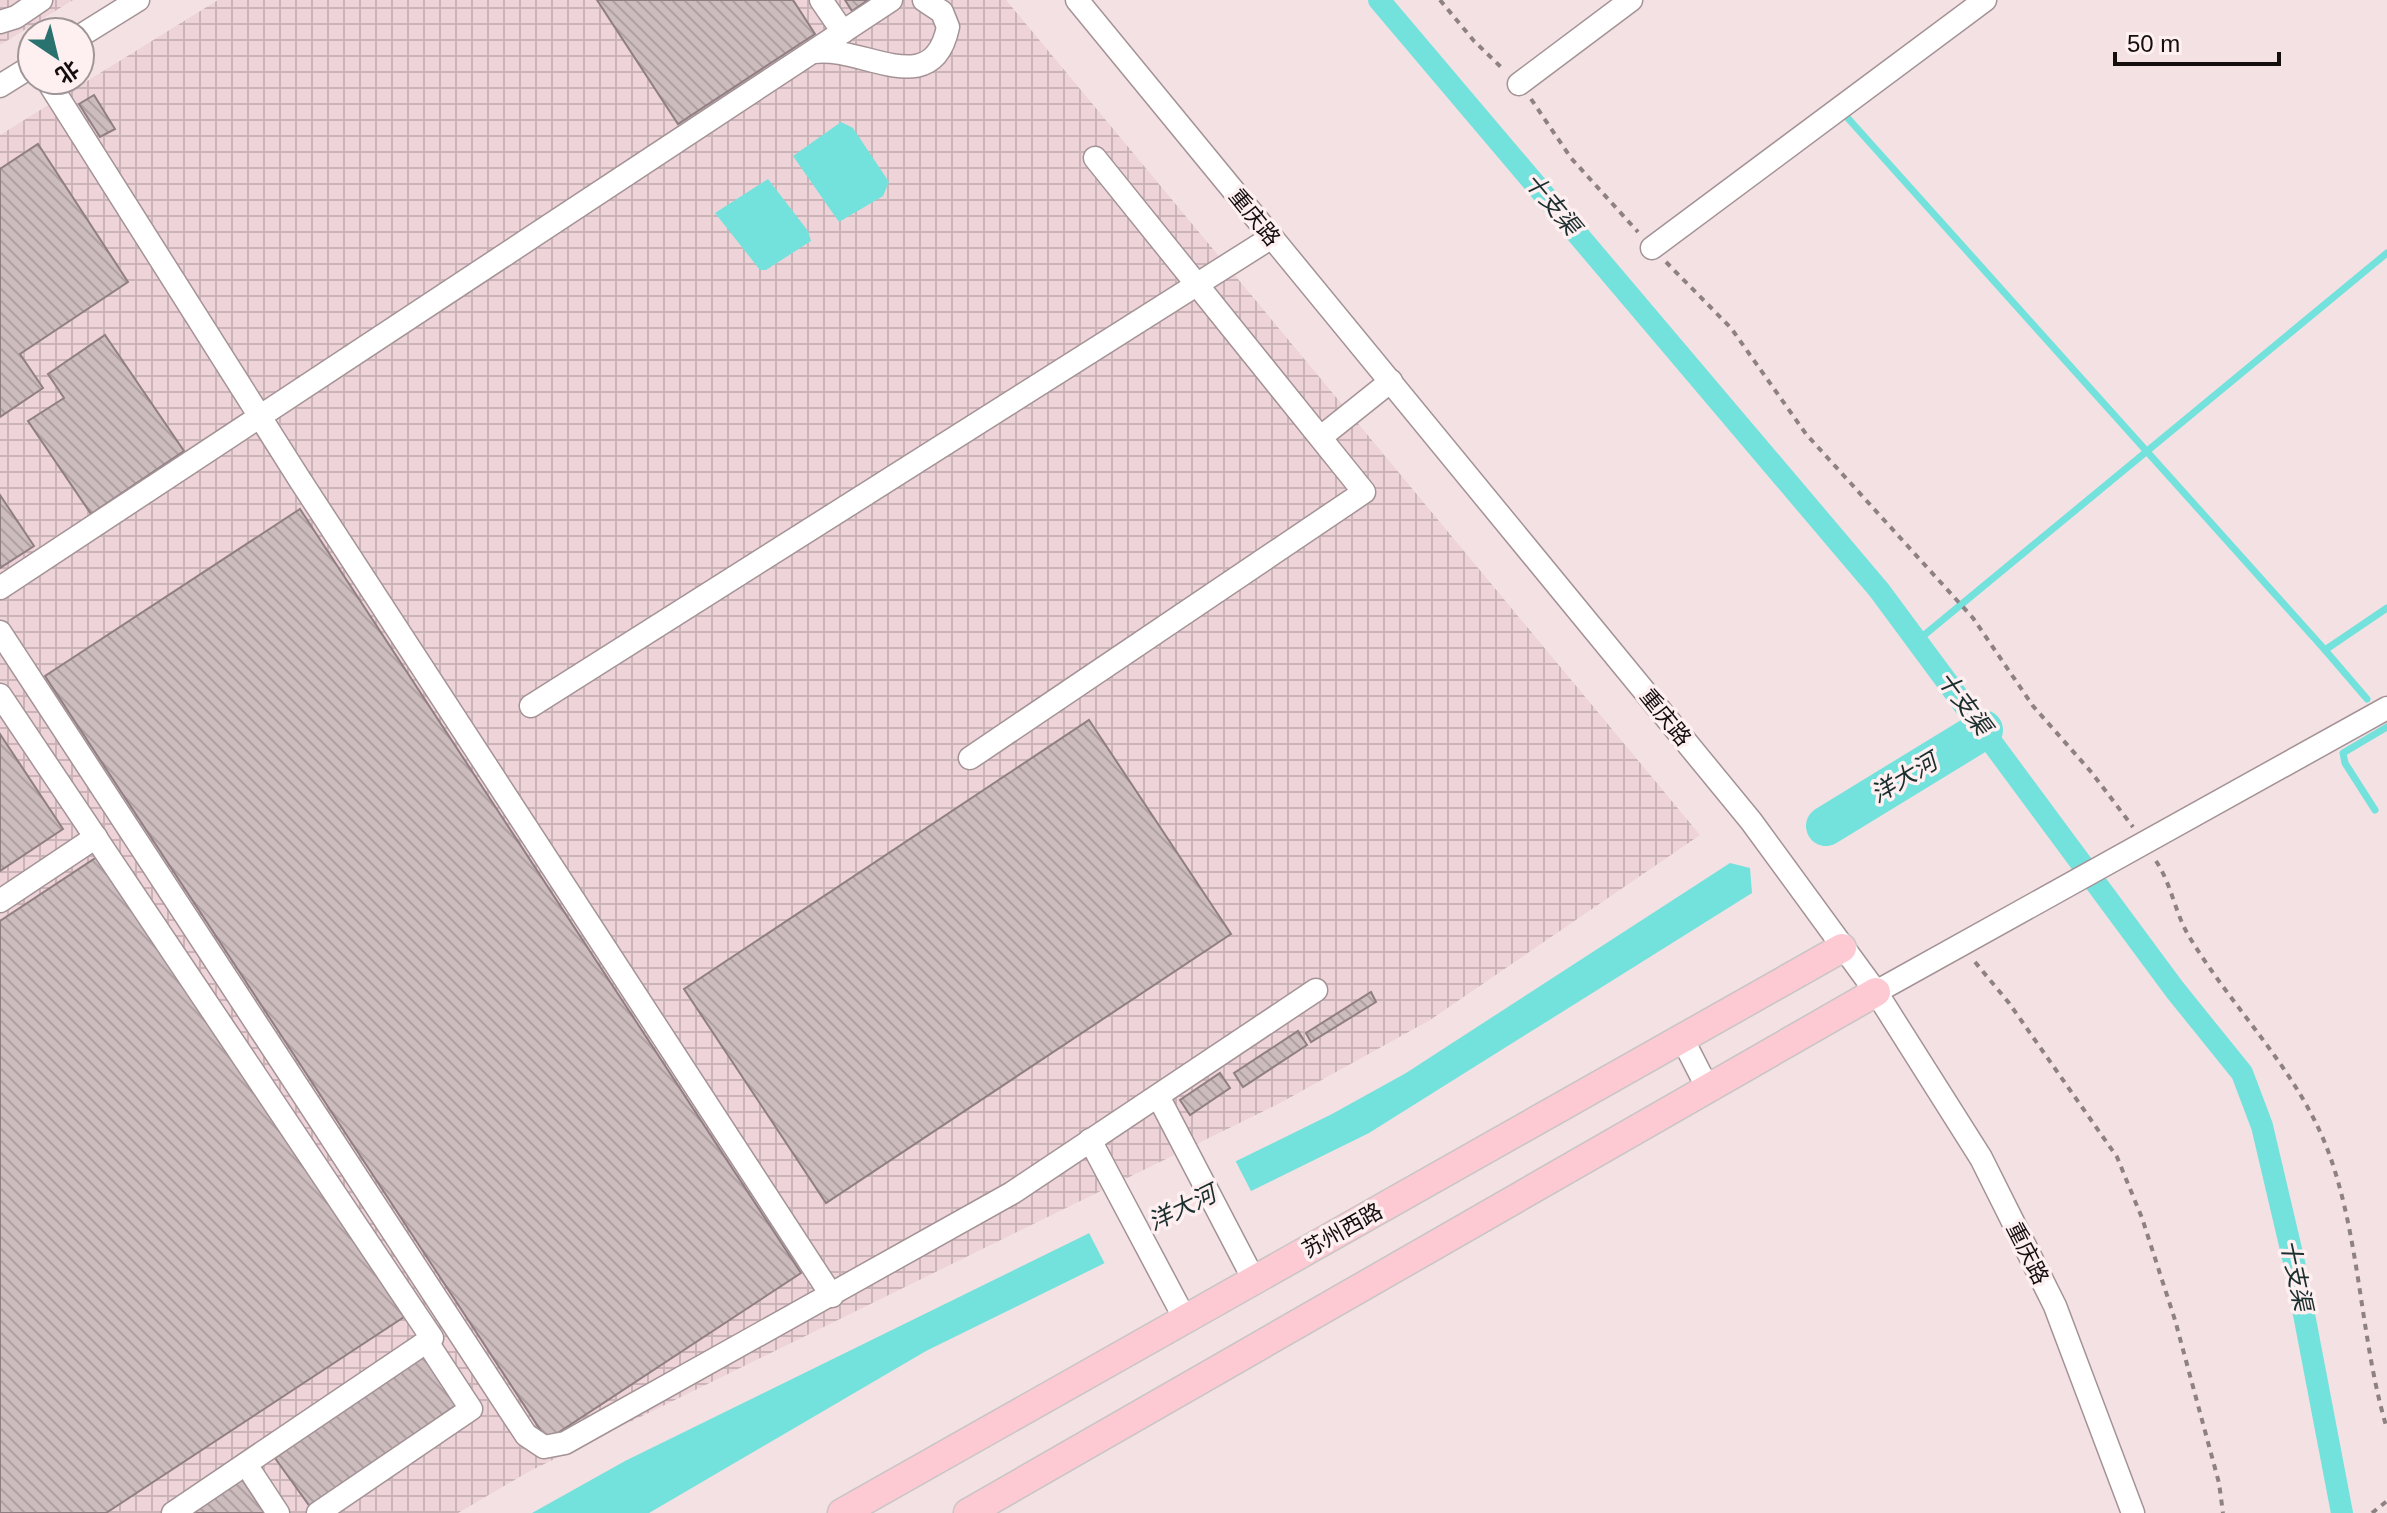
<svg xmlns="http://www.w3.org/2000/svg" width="2387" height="1513" viewBox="0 0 2387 1513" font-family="Helvetica,'Noto Sans SC',sans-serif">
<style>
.industrial{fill:url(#industrial-grid)}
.water{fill:#74e2dc}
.pier{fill:#f3e1e3}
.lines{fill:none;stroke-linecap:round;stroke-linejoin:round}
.stream{stroke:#74e2dc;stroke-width:7}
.canal{stroke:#74e2dc;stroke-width:22}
.river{stroke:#74e2dc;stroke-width:40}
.building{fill:url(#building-back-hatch);stroke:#907f82;stroke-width:2}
.minor-casing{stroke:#a49396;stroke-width:25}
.major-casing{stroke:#c7c5c5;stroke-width:31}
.path{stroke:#8e8183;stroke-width:4;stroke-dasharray:6 6;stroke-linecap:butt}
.minor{stroke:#fff;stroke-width:22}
.major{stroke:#fdc9d3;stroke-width:28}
.labels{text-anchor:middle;stroke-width:7;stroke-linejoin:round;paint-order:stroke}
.street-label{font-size:22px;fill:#140e0f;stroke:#feeff1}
.water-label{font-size:24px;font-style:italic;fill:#1a2e2d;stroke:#feeff1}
</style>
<defs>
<pattern id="industrial-grid" width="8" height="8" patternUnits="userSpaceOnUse" patternTransform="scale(2)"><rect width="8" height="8" fill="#eed3d8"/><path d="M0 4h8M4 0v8" fill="none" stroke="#cbb4b8"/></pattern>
<pattern id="building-back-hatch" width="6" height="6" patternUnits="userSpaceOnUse" patternTransform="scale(2)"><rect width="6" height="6" fill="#cdbcbe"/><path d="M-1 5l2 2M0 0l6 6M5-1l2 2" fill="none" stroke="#afa0a2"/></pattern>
</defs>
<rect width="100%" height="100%" fill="#f3e1e3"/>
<g class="industrial">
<path d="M0,0H73L0,45Z"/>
<path d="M218,0H1006L1700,835L1430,1020L1280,1103L528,1472L458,1513H0V135Z"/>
</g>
<g class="water">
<path d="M841,122L853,128L889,182L883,196L839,222L793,156Z"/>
<path d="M768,179L808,231L811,241L766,270H760L715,213Z"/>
<path d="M1730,863L1750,868L1752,893L1369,1133L926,1351L649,1513H532L625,1461L1332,1114L1406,1073Z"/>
</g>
<path class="pier" d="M1234,1158L1253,1195L1107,1268L1088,1231Z"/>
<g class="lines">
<g class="stream">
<path d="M1845,115L2325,650"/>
<path d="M1917,641L2387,253"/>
<path d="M2367,699L2325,650L2387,608"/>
<path d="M2375,810L2345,763L2343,753L2387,727"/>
</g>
<path class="canal" d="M1379,0L1879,590L2175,990L2242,1073L2262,1126L2294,1262L2342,1513"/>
<path class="river" d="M1826,826L1983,730"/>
</g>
<g class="building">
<path d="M597,0H793L815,34L678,124Z"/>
<path d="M845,0H868L852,11Z"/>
<path d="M94,95L115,129L100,137L79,104Z"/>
<path d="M38,144L128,282L20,354L43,388L0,417V169Z"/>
<path d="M105,335L184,451L91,514L28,421L64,398L48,374Z"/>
<path d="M0,495L34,546L0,568Z"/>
<path d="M300,509L801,1273L547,1440L45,676Z"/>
<path d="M1089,720L1231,934L826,1203L684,989Z"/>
<path d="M0,734L63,829L0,871Z"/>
<path d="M100,855L404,1317L106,1513H0V921Z"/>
<path d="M1371,992L1376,1002L1311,1042L1306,1033Z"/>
<path d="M1298,1031L1307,1045L1243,1087L1234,1073Z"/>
<path d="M1220,1073L1230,1088L1190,1115L1180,1100Z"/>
<path d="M423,1353L459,1403L311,1508L275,1458Z"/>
<path d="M241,1478L265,1513H188Z"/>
</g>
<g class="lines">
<defs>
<g id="minor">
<path d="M821,0L843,32"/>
<path d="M1077,0L1751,821L1876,992L1981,1158L2055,1306L2133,1513"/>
<path d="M0,22L16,17L41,0"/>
<path d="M80,36L138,0"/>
<path d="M814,52C863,45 932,103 948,27L942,12L924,0"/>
<path d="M47,80L300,480L832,1296"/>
<path d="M1519,84L1631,0"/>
<path d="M0,86L32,66"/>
<path d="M1652,248L1985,0"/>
<path d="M1321,437L1391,381"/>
<path d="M0,588L891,0"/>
<path d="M0,632L526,1435L544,1447L565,1443L1012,1193L1316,990"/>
<path d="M0,695L432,1338L173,1513"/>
<path d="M531,706L1272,237"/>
<path d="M970,758L1364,492L1095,158"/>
<path d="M0,901L96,837"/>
<path d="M1876,992L2387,708"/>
<path d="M1682,1038L1708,1089"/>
<path d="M1158,1096L1254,1280"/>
<path d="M1090,1140L1185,1319"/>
<path d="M253,1475L278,1513"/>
<path d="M318,1513L471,1409L427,1342"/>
</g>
<g id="major">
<path d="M842,1513L1842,948"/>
<path d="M968,1513L1876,992"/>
</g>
</defs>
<use href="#minor" class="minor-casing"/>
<use href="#major" class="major-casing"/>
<g class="path">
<path d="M1440,0L1474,41L1503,69"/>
<path d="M1531,99L1571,158L1638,232"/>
<path d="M1666,262L1731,328L1806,434L1973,618L2033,706L2092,773L2133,827"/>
<path d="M2156,861C2172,885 2175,914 2190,938C2237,1015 2303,1075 2332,1162C2361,1249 2361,1342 2387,1429"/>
<path d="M1975,962L2009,1003L2117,1157L2142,1218L2175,1320L2219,1483L2223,1513"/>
<path d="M2372,1513L2387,1501"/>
</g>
<use href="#minor" class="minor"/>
<use href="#major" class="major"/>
</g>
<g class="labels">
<g class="street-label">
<text transform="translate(1255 217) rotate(51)" y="8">重庆路</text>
<text transform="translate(1666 717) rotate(51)" y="8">重庆路</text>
<text transform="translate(1342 1230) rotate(-29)" y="8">苏州西路</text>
<text transform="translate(2028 1253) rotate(63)" y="8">重庆路</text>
</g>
<g class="water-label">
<text transform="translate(1552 204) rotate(50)" y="8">十支渠</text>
<text transform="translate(1964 703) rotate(53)" y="8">十支渠</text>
<text transform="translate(1904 778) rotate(-31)" y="8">洋大河</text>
<text transform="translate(1182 1208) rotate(-26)" y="8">洋大河</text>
<text transform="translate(2296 1275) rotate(78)" y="8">十支渠</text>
</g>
</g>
<g transform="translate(56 56) rotate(145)"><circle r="38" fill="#feeff1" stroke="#a09597" stroke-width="2"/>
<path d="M0-6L14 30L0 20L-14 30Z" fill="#29726f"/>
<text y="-12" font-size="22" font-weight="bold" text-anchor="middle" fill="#140e0f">北</text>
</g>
<path d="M2115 52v12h164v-12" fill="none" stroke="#140e0f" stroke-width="4"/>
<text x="2127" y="52" font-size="24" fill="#140e0f" stroke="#feeff1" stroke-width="6" paint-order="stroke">50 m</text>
</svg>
